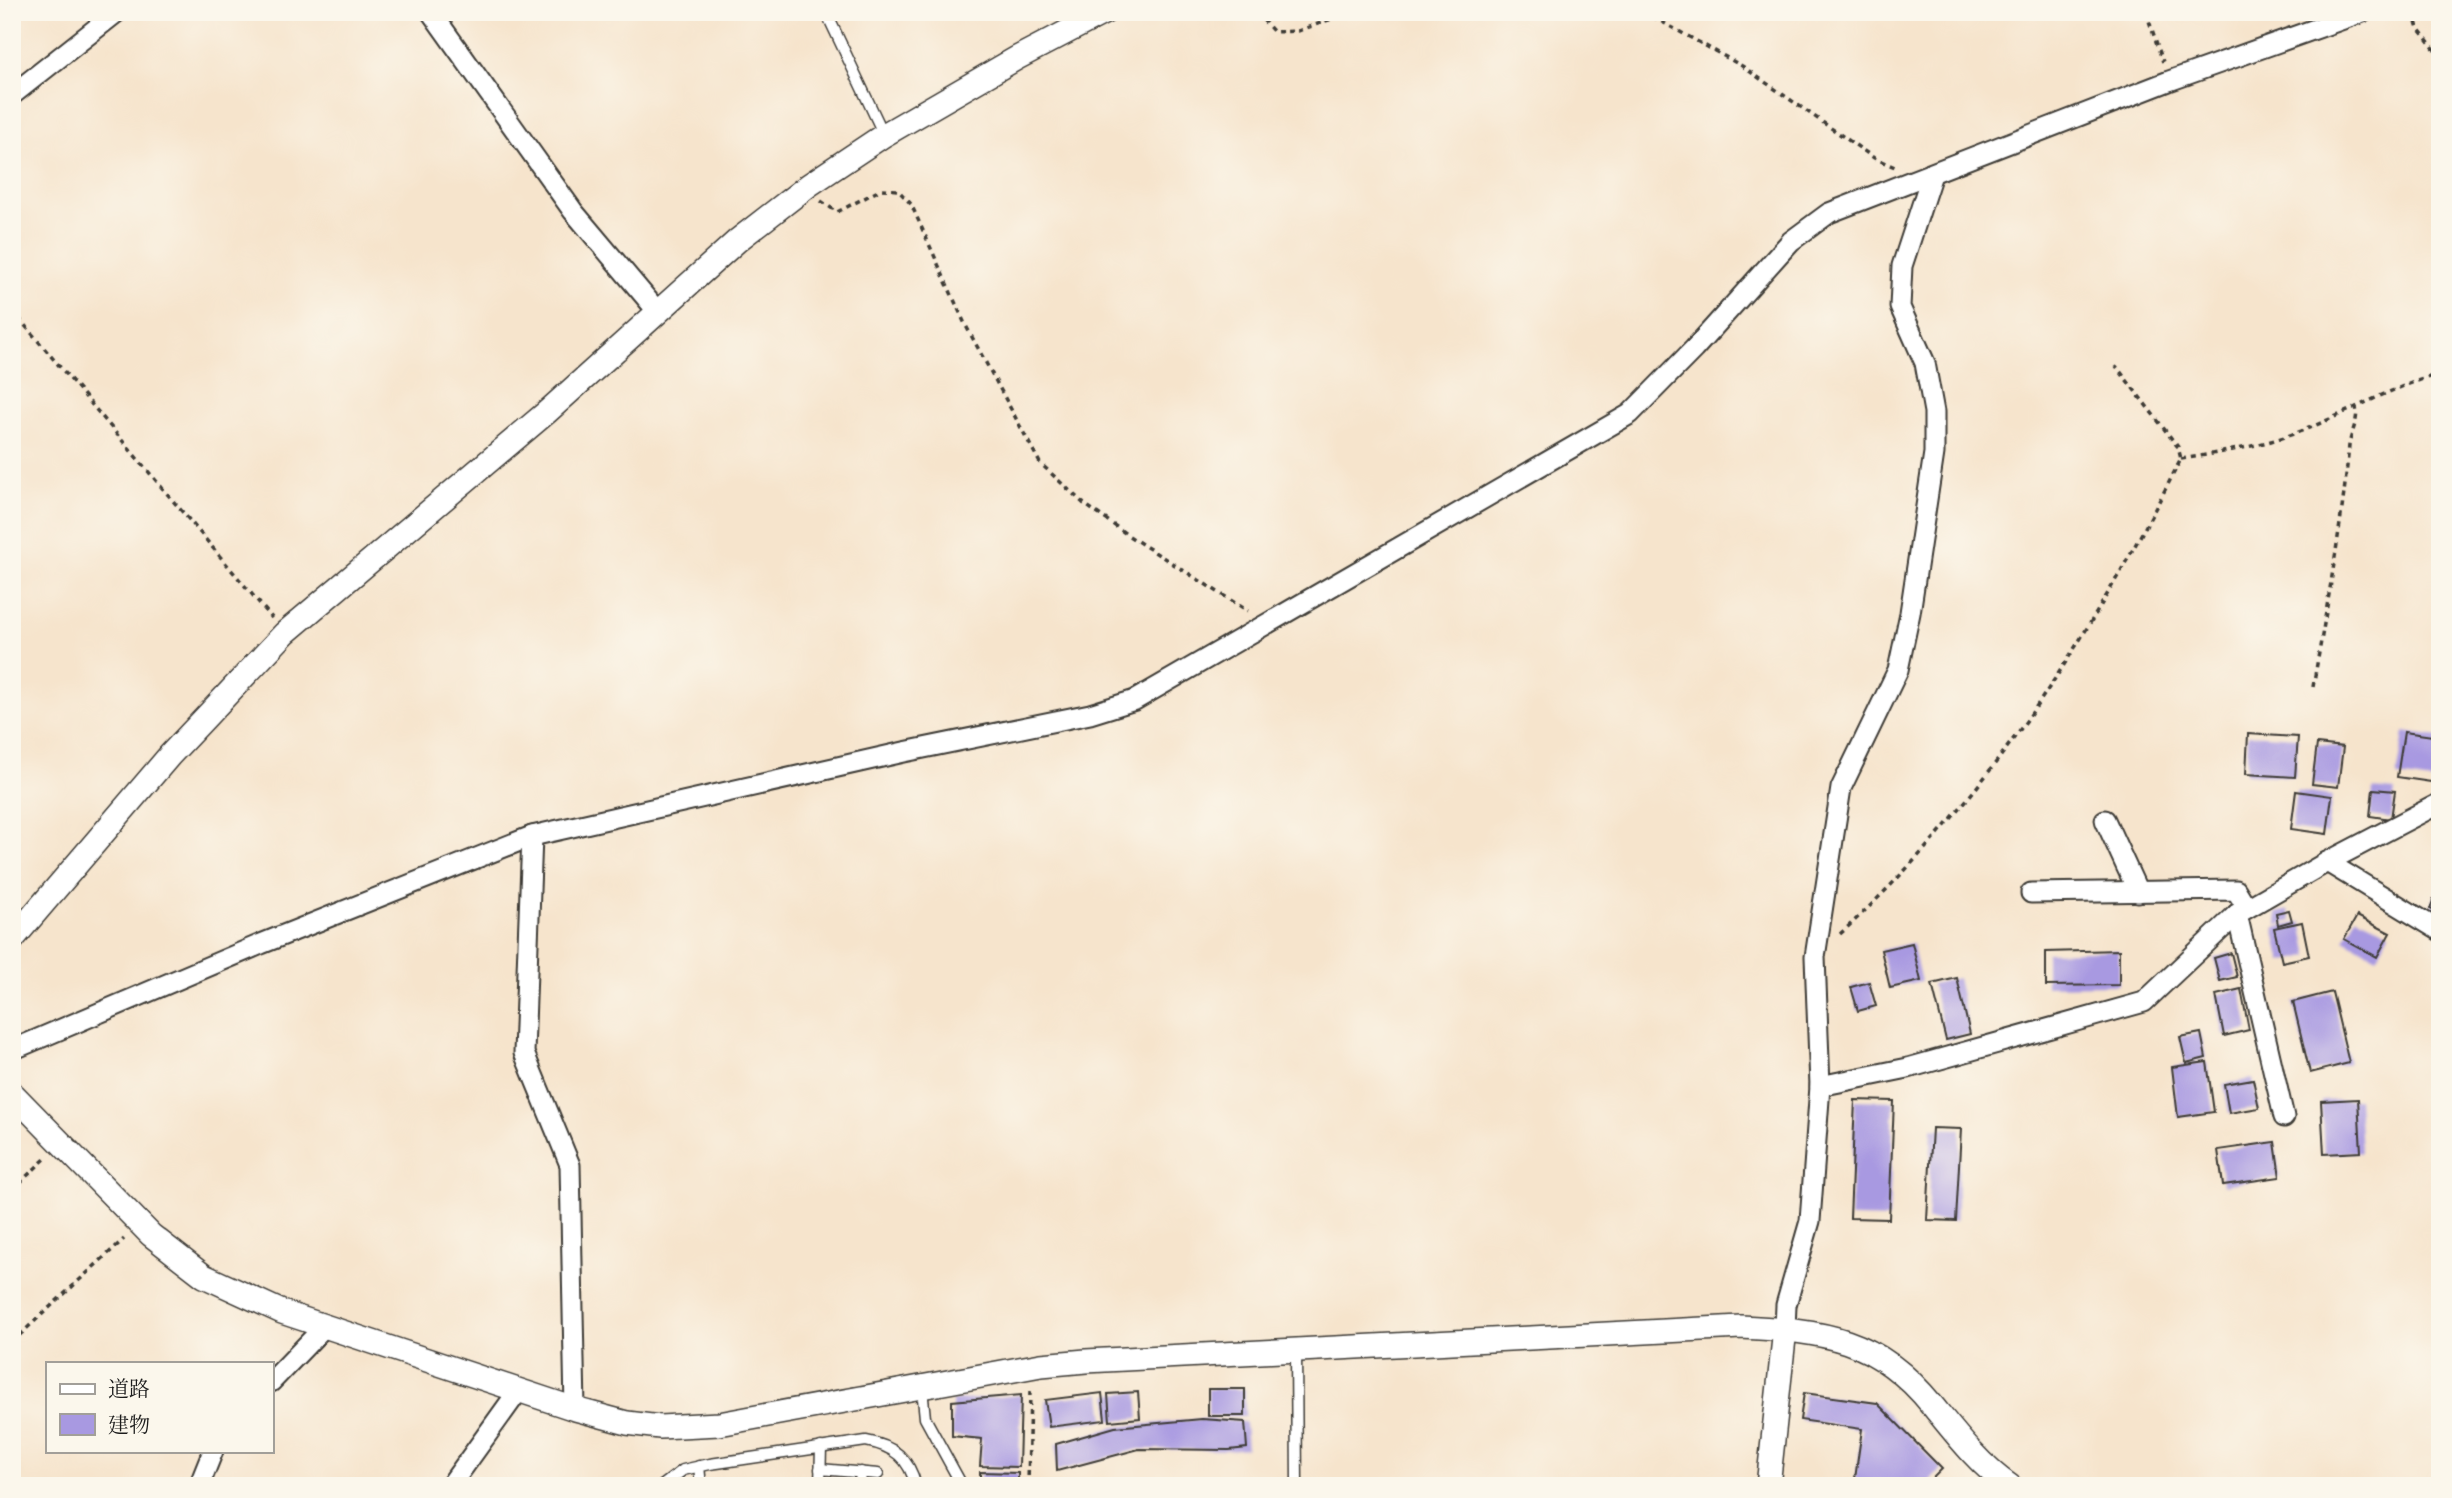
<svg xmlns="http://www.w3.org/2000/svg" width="2452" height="1498" viewBox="0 0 2452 1498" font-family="'IM FELL English','Noto Serif JP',serif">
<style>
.building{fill:#a899e1}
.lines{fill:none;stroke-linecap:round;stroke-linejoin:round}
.service-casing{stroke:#3d3a36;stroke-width:13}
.minor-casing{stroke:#3d3a36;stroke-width:23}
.tertiary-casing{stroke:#3d3a36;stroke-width:26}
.path{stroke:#3d3a36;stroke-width:3.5;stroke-dasharray:5 5;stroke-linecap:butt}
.service{stroke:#fff;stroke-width:10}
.minor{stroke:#fff;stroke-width:19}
.tertiary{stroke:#fff;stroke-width:23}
</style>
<rect width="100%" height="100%" fill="#fbf7ec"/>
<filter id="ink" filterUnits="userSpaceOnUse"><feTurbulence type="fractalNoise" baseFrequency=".0143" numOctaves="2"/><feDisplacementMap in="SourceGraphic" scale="14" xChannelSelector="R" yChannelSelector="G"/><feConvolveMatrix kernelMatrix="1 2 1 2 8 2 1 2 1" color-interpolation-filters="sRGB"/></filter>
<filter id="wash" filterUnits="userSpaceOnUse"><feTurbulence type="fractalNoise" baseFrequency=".00686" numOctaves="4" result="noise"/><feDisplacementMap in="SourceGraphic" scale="28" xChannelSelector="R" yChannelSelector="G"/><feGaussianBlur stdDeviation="1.57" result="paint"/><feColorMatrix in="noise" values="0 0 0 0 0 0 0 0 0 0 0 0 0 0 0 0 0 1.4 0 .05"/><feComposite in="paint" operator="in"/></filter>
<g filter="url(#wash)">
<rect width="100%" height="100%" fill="#f6e4cc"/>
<g id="blocks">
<g class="building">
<path d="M2404,732L2440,737L2438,783L2397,777Z"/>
<path d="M2248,734L2298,737L2295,777L2246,774Z"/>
<path d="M2317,744L2343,747L2338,787L2312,784Z"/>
<path d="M2373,789L2395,791L2391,819L2370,816Z"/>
<path d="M2296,791L2332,796L2327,834L2291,829Z"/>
<path d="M2440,882V913L2430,909Z"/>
<path d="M2289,910L2292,921L2278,925L2276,913Z"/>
<path d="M2357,916L2390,933L2377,957L2344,939Z"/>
<path d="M2302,922L2309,956L2282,962L2274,928Z"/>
<path d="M1912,943L1921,981L1890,988L1881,950Z"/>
<path d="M2119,950V985L2046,986V952Z"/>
<path d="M2231,953L2237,977L2220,981L2214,958Z"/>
<path d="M1957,978L1970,1034L1946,1040L1932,984Z"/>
<path d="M1869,982L1876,1006L1858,1011L1851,987Z"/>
<path d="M2241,989L2249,1030L2224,1036L2216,995Z"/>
<path d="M2332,992L2349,1063L2310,1073L2293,1002Z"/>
<path d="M2201,1033L2206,1058L2186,1063L2180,1037Z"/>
<path d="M2207,1062L2214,1112L2178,1117L2172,1067Z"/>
<path d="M2253,1079L2259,1108L2229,1113L2224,1084Z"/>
<path d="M2358,1099L2361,1152L2324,1154L2321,1101Z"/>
<path d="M1855,1100L1894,1101L1889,1219L1850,1218Z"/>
<path d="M1932,1128L1961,1129L1956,1221L1927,1220Z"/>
<path d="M2275,1142L2280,1177L2223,1185L2218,1150Z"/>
<rect x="1208" y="1389" width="37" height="27"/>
<path d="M1138,1392L1140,1418L1110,1421L1108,1394Z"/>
<path d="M1102,1393L1105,1420L1049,1427L1045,1400Z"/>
<path d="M1804,1393L1877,1403L1942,1469L1925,1486H1854L1862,1429L1800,1420Z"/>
<path d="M1021,1395L1019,1467L980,1466L982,1439L952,1436V1401Z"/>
<path d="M1202,1419L1245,1422L1247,1448L1229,1450L1139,1449L1057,1471L1056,1444L1115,1427Z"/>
<path d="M980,1472L1018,1473V1486H980Z"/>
</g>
</g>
</g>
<g filter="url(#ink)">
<use href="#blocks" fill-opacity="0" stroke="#3d3a36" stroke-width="2"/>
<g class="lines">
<defs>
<g id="service">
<path d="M826,12L884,135"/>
<path d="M1296,1350L1297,1486"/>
<path d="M922,1388L925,1418L959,1480V1486"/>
<path d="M699,1466L701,1486"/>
<path d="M820,1469L878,1474"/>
<path d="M662,1486L683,1470L710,1464L866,1441C894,1446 909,1458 916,1486"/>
<path d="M820,1486L821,1447"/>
<path d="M860,1486L861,1472"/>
</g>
<g id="minor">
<path d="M431,12L573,211L658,312"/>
<path d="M12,95L117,12"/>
<path d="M2105,820L2138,892"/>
<path d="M532,836L524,1053L570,1165L575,1409"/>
<path d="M2327,862L2440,931"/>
<path d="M2031,893L2236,890L2247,908"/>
<path d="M2237,914L2284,1117"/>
<path d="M12,1050L261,944L532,836L904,752L1090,714L1135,700L1630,414L1694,349L1791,241L1829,213L2169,81L2363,12"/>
<path d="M1820,1086L1908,1068L2144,1002L2237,914L2327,862L2440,803"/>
<path d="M1785,1329L1786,1305L1810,1221L1820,1086L1815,957L1841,788L1898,670L1910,613L1934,453V412L1925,363L1900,307L1902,266L1932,174"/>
<path d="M271,1382L325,1326"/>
<path d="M199,1486L213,1451"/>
<path d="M450,1486L519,1390"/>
</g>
<g id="tertiary">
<path d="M12,940L170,755L285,633L547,412L738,240L809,185L884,135L1017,58L1105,12"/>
<path d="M12,1093L151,1235L204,1276L282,1312L575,1409L627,1423L660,1427L719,1424L1041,1365L1086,1361L1741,1327C1824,1331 1877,1337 1932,1405C1954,1432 1980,1466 2010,1486"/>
<path d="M1768,1486L1785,1329"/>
</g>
</defs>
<use href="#service" class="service-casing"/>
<use href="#minor" class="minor-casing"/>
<use href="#tertiary" class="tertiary-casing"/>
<g class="path">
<path d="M1256,12L1274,32L1298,31L1351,12"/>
<path d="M1644,12L1742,66L1874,158L1895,167"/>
<path d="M2146,12L2163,62"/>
<path d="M2413,12L2418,28L2440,56"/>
<path d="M821,201L837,212L882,189L898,190L911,204L965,324L1040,463L1083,503L1129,536L1248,611"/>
<path d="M12,310L272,618"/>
<path d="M2181,459C2220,453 2260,446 2296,433C2345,415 2390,387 2440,374"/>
<path d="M2313,687C2327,606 2342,526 2349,445C2351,433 2359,419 2356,408"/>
<path d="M1840,934C1988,800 2091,635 2181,459L2178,447L2116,366"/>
<path d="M12,1190L46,1158"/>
<path d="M12,1342L124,1239"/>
<path d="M1028,1486L1030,1390"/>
</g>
<use href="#service" class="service"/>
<use href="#minor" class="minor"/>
<use href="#tertiary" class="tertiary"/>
</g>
</g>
<rect width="2452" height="1498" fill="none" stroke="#fbf7ec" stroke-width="42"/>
<rect x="46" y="1362" width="228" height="91" fill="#fbf7ec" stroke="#a29f99" stroke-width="2"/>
<rect x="60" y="1384" width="35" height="10" fill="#ffffff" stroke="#a29f99" stroke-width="2"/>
<text x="108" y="1396" font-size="21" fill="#1c1c1c">道路</text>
<rect x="60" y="1414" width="35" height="21" fill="#a899e1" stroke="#a29f99" stroke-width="2"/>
<text x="108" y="1432" font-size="21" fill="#1c1c1c">建物</text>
</svg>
